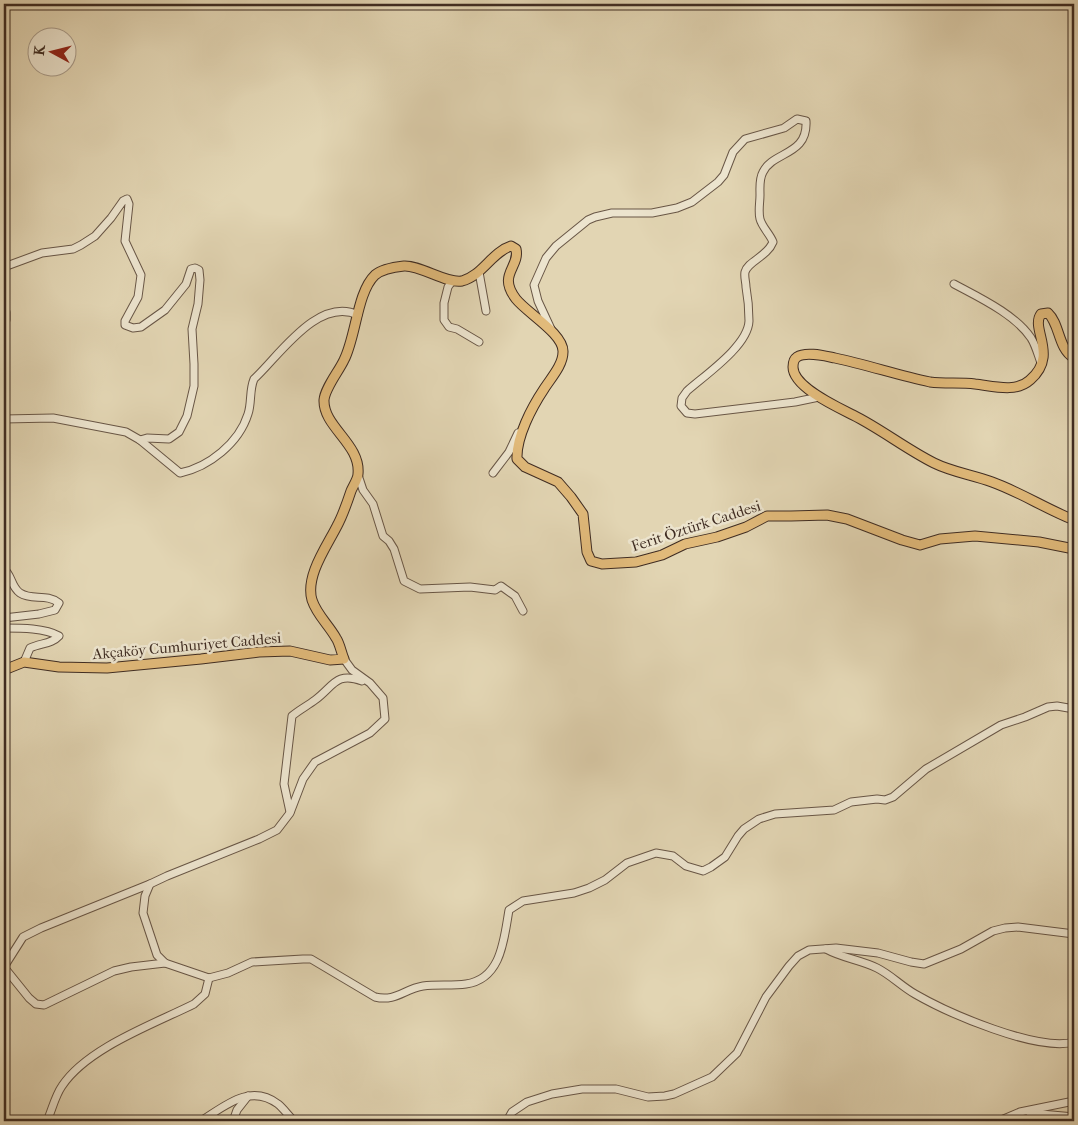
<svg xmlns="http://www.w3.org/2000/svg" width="1078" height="1125" viewBox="0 0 1078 1125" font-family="'IM FELL French Canon',serif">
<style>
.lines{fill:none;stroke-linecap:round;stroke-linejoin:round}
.minor-casing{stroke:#685646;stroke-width:9}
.major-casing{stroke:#3f2c22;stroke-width:11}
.minor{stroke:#ece4ce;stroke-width:7}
.major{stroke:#e1ba7a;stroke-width:9}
.labels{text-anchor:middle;stroke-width:5;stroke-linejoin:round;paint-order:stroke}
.street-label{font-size:15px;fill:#3f2c22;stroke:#ece4ce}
</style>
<rect width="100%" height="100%" fill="#e2d5b3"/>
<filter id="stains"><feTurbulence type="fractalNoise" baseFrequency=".004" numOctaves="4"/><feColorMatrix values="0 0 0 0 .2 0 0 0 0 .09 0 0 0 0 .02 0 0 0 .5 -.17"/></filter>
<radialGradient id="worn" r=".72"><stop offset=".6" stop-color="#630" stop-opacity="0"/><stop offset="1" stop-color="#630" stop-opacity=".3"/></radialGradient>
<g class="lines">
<defs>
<g id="minor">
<path d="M4,267L42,253L73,249L81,245L95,236L111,218L123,201L127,199L129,204L125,241L141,275L138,297L125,321V325L133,328L141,327L165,310L186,284L191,269L195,268L199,270L200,280L198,304L192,329L194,364V386L187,416L179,432L169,439L147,438L140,440"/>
<path d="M479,272L486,311"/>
<path d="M453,280L448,287L444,303V320L449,327L457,329L479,342"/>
<path d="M954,284C978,297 1015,314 1031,338C1036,346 1038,355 1041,363"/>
<path d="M4,312H6V320L4,322"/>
<path d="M551,329L538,301L534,285L546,258L556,246L588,220L595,217L612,213H652L677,208L692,202L718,182L724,175L733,152L745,139L784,128L797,119L806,121C808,156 773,151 763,172C759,179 760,187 760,195C760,203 758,211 760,219C762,227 770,234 773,242C767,257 748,261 745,272C744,277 746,282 746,287C748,298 749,310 749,321C748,346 705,375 687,391L682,398L681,406L687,413L695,414L795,402L819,397"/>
<path d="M4,419L53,418L126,432L140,440L180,473C209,467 239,443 248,414C252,402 249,391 254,379C279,356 318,296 358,315"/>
<path d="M493,473L509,452L518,433"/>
<path d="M358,475L363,490L373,504L383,536L389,541L394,549L404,581L420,589L470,587L495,590L501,586L515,596L523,611"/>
<path d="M4,569C12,575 11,587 20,593C32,601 46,593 59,603L55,610L39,614L4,618"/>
<path d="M4,628C21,628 45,628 59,636C52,644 40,643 30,648L24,662"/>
<path d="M290,812L284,784L292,716C299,710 307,706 315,700C333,687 336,671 362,681"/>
<path d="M826,949C842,958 861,960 877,968C891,975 901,986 915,994C948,1013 1037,1052 1074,1042"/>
<path d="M4,967L29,998L36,1004L44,1005L114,971L131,967L165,963"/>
<path d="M4,967L23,937L41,928L150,884"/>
<path d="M209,978L228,973L252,962L303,959H311L375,997C396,1002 404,989 423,986C437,984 452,986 466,984C502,979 504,938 509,910L523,901L574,893L589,888L605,880L627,863L656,853L673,856L686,866L703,871L711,867L725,857L738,836L744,829L759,819L775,814L834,810L851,802L877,799L885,800L893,797L926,769L1001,725L1025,717L1048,707L1057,706L1074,709"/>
<path d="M209,978L165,963L157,955L143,913L145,896L150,884L167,876L259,839L277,830L290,813L303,779L315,762L370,733L385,719L383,698L370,683L352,670L344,659"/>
<path d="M1030,1113L1074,1117"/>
<path d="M47,1121C52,1110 55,1096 62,1086C87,1048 154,1024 194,1004L205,994L209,978"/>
<path d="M201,1121C225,1106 250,1083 278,1104C284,1109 288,1115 294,1121"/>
<path d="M233,1121L237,1110L248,1096"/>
<path d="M507,1121L512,1112L527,1102L552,1094L582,1089H616L648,1097L665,1096L674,1094L712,1077L737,1053L766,997L789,966L798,956L809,950L836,948L878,953L911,962L924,964L961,949L993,931L1005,928L1018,927L1074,934"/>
<path d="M999,1121L1020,1112L1074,1101"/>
</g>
<g id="major">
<path d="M1074,358C1058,349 1060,324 1048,313L1041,314C1030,329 1059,355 1030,380C1016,393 993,386 975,384C961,382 945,384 930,382C898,375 867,365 835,358C825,356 806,351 797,357C794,359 793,363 793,367C793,387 837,407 853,415C881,429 906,449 934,463C952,472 973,475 992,482C1020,492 1046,509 1074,520"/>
<path d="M4,670L24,662L59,667L107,668L201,659L259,652L290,651L330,660L344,659C341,652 340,644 336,638C328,624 317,615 312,600C305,576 327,546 337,526C343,515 347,503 351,491C353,486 358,479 358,474C361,444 323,427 324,400C325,388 339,371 344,360C356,337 357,292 375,275C382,269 395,267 404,266C420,265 447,284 462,281C482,276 492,252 511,246L516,249C520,268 497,274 516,299C527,313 564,334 563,352C563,365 551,378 544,389C532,407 516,437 517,459L525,467L558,482L571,497L583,514L587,552L591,561L602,564L636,562L662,555L685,544L717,537L746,527L767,516H791L827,515L847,519L902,540L920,545L940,539L975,536L1039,542L1074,549"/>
</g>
</defs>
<use href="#minor" class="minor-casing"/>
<use href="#major" class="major-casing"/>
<use href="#minor" class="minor"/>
<use href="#major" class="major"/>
</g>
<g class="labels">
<g class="street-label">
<text transform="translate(696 526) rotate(-18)" y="5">Ferit Öztürk Caddesi</text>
<text transform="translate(187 646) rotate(-5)" y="5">Akçaköy Cumhuriyet Caddesi</text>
</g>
</g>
<rect width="1078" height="1125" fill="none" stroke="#e2d5b3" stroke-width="20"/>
<rect x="5" y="5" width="1068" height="1115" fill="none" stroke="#3f2c22" stroke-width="2.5"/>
<rect x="10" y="10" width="1058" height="1105" fill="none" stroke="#3f2c22"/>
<g transform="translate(52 52) rotate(277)"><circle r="24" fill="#ece4ce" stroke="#a79a89"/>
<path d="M0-4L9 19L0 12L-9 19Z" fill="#8f2418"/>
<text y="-8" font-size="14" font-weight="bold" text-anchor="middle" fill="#3f2c22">K</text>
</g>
<rect width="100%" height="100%" filter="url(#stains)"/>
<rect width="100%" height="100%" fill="url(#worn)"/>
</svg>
